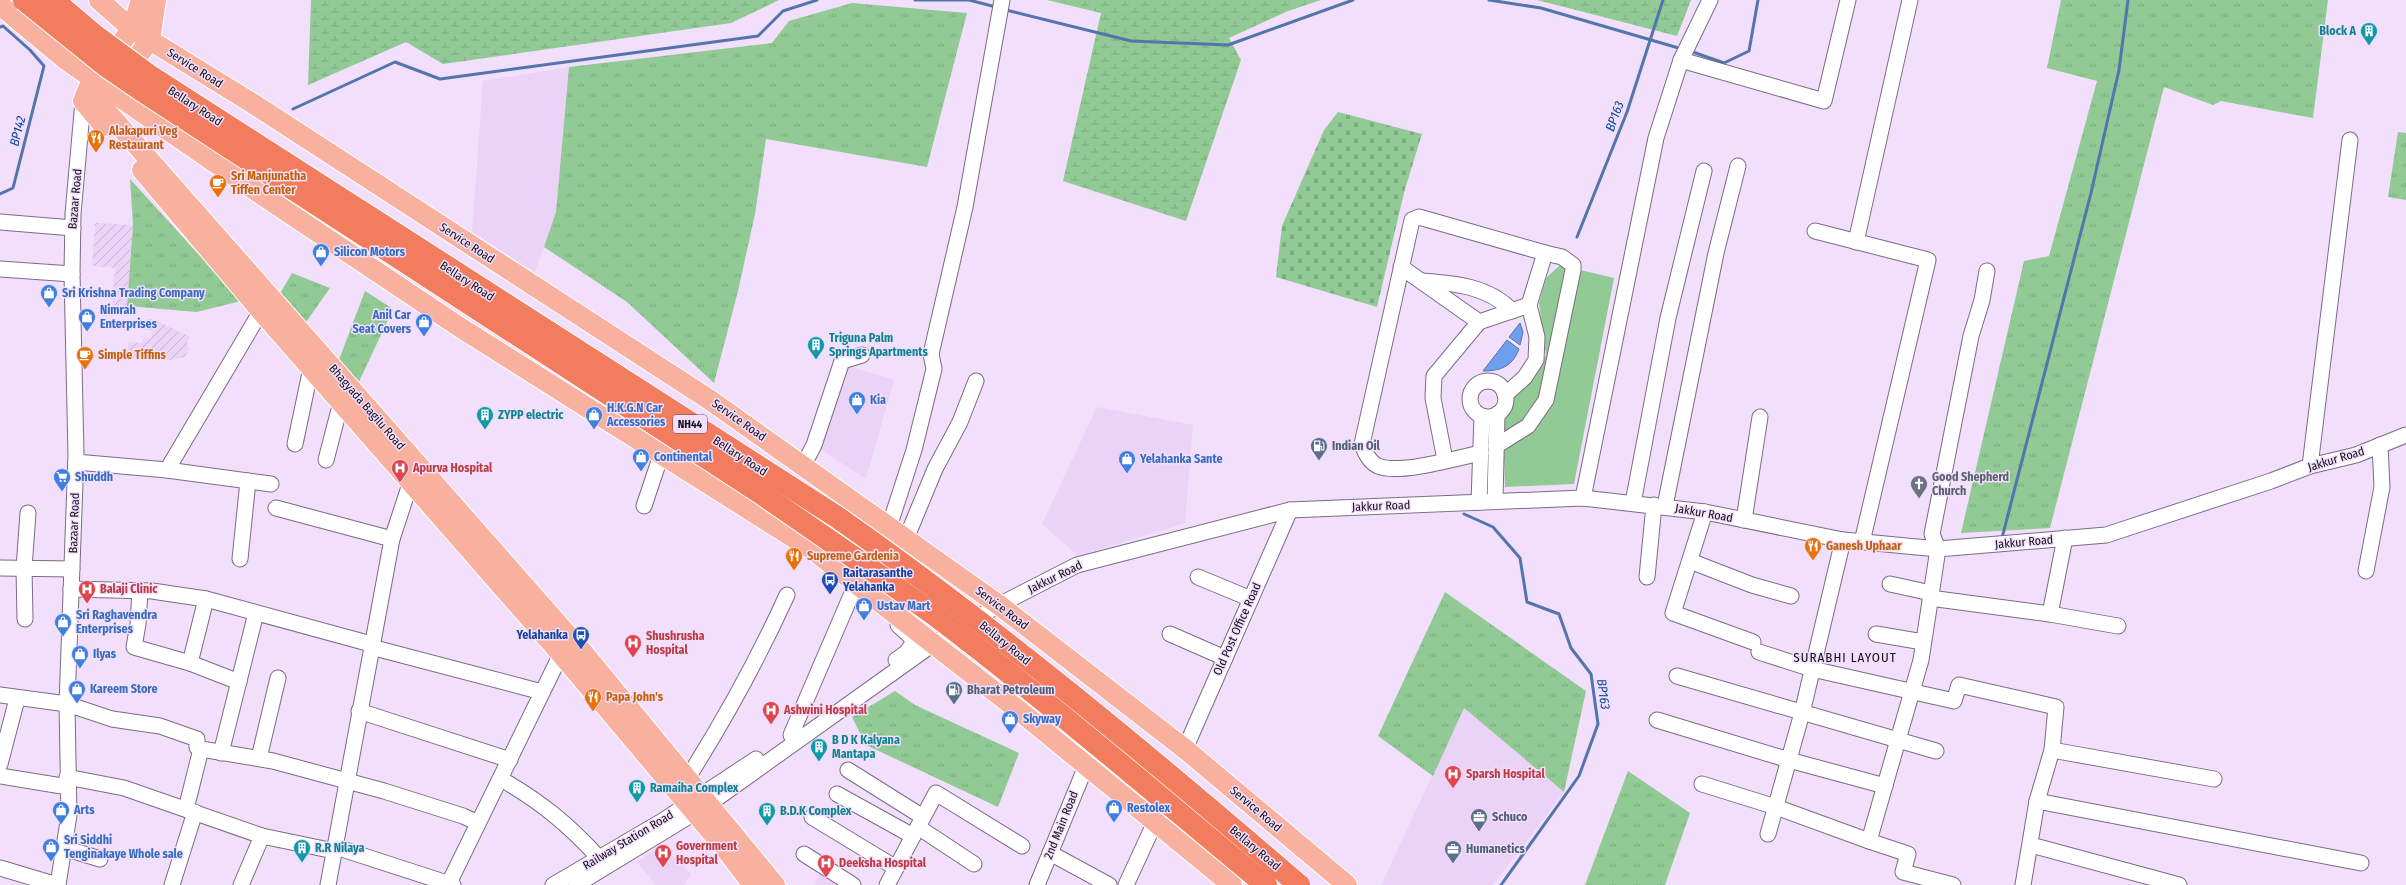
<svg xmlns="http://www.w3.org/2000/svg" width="2406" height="885" viewBox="0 0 2406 885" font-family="'Fira Sans Condensed',sans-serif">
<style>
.built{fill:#ead3f6}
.industrial{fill:url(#industrial-furrows)}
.grass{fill:url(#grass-tufts)}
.wetland{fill:url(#wetland-marsh)}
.cemetery{fill:url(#cemetery-stones)}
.park{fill:#91ca94}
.water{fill:#6e9fec;stroke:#5374ac}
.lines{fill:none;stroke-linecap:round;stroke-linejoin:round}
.stream{stroke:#5374ac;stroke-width:3}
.minor-casing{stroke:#7c6b84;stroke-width:17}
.major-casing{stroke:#fff;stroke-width:22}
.minor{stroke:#fff;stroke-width:15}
.major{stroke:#f7b19e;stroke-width:20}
.highway-bridge-casing{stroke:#fff;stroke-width:24;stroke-linecap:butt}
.highway-bridge{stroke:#f17d5e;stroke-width:22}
.labels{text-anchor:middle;stroke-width:3;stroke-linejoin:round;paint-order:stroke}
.shield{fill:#f2dffc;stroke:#574d5c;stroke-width:1}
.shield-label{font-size:11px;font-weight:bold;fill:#140e18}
.culture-label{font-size:12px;font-weight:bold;fill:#0d838f;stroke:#f2dffc;text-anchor:start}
.street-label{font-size:12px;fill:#140e18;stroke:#f2dffc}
.food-label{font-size:12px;font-weight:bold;fill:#c56008;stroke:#f2dffc;text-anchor:start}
.shop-label{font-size:12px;font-weight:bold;fill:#366cbe;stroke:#f2dffc;text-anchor:start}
.service-label{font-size:12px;font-weight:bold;fill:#4e5e75;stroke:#f2dffc;text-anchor:start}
.health-label{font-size:12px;font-weight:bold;fill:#be3a42;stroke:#f2dffc;text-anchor:start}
.worship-label{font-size:12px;font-weight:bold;fill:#5b616d;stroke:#f2dffc;text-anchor:start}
.transit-label{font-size:12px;font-weight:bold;fill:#164399;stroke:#f2dffc;text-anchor:start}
.water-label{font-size:13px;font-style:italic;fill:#0948a1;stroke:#f2dffc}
.neighbourhood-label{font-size:13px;letter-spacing:1px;fill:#140e18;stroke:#f2dffc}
</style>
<defs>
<pattern id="industrial-furrows" width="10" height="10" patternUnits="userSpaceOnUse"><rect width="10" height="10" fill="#ead3f6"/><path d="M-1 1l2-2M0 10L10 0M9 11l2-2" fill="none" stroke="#c8b4d2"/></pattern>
<pattern id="grass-tufts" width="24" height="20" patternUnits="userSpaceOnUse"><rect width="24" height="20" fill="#91ca94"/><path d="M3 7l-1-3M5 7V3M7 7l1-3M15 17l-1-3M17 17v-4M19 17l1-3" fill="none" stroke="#7cac7f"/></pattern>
<pattern id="wetland-marsh" width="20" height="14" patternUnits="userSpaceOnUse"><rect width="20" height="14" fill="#91ca94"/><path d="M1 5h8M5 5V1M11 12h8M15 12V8" fill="none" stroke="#7cac7f"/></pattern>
<pattern id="cemetery-stones" width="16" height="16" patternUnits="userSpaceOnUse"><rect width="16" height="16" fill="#91ca94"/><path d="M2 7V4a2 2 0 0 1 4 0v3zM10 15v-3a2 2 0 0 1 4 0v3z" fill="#7cac7f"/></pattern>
</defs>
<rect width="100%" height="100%" fill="#f2dffc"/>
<g class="built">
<path d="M569,67L556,212L535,272L472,232L483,81Z"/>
<path d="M845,365L894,380L866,479L820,449Z"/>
<path d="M1097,407L1193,425L1185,523L1078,556L1042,524Z"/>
<path d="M1464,708L1564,792L1493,885H1381Z"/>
<path d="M662,845L691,874L684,885H656L637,862Z"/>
<path d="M821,871L846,885H815Z"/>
</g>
<g class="industrial">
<path d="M95,223L133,225L127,306L112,305L115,268L92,266Z"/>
<path d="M149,319H153L190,337L187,342L189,349L185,357L170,360L159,359L150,352L143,351L141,356L132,359L128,355V342L142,343L143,337L151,339L153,331L145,329Z"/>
</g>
<g class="grass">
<path d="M2061,0H2328L2313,118L2221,101L2213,105L2164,87L2050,528L1961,533L2024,261L2049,256L2097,81L2047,68Z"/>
<path d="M852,3L967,13L927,167L766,139L755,214L738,291L714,383L627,302L544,247L556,212L569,67L772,43L789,21Z"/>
<path d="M2398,132L2406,133V200L2388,197Z"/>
<path d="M130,179L241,301L197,312L127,306L133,225Z"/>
<path d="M292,273L330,288L304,325L278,297Z"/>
<path d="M365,291L393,309L358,384L337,365Z"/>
<path d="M1445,592L1586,691L1564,792L1464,708L1433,776L1378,736Z"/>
<path d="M895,691L915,705L1019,753L998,807L866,745L852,717Z"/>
<path d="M1628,771L1690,813L1665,885H1585Z"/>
</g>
<g class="wetland">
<path d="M311,0H779L731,23L443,64L406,42L308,85Z"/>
<path d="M1047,0H1321L1288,11L1229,38L1241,60L1186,221L1063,181L1101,13Z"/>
<path d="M1537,0H1691L1677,36Z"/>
</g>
<path class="cemetery" d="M1338,112L1422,134L1405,189L1377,307L1276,277L1282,226L1324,130Z"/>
<path class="park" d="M1560,265L1614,278L1574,484L1505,487L1503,427L1512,398L1538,372L1546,355L1539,303L1546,278Z"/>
<g class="water">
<path d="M1520,323L1523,332L1520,345L1509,337Z"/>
<path d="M1507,340L1519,349C1512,367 1500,371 1483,371Z"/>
</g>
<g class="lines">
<g class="stream">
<path d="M915,0H969L996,7"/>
<path d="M1489,0L1541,8L1682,49"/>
<path d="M1006,10L1131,41L1228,45L1353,0"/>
<path d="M0,27L3,26L30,50L44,66L13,188L0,194"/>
<path d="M1690,51L1724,63L1749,51L1758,0"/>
<path d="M293,109L395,62L440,79L758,36L783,11L817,0"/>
<path d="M1577,237L1627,112L1663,0"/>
<path d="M1464,514L1493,527L1520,558L1527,602L1559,614L1571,648L1591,674L1598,724L1579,776L1501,885"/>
<path d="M2002,538L2091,193L2119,70L2128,0"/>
</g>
<defs>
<g id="minor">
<path d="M1681,60L1824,101L1848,0"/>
<path d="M0,222L73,228"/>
<path d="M1815,231L1928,260L1862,542"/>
<path d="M1856,242L1910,0"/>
<path d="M1401,267L1479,322"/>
<path d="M0,269L72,274"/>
<path d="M1421,281C1453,283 1489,286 1512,311"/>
<circle cx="1488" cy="399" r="18"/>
<path d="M295,444L311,368"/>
<path d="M1496,446L1528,426L1546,400L1573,270V265L1562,257L1545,253"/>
<path d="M1481,453C1456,458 1400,475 1378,466C1369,462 1365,453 1362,444L1412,220L1419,217L1545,253L1529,305L1537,337L1536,360L1525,377L1505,395"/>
<path d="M326,460L341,402"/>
<path d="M1445,460L1433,398L1434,376L1479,322L1529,305"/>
<path d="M76,462L167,470L261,311"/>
<path d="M803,466L814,445L842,361L862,355"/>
<path d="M2310,466L2350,140"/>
<path d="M167,470L271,484"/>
<path d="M1583,498L1656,138L1681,60L1710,0"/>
<path d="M1495,501L1497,414"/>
<path d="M1479,502L1482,416"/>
<path d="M1633,503L1668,318L1704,171"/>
<path d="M644,506L661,455"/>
<path d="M1665,506L1716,253L1738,166"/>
<path d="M276,508L392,539"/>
<path d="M1705,512L1673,613L1753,642"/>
<path d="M1744,520L1760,417"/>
<path d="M889,527L914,450L934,369L931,354L965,207L1002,0"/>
<path d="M906,539L935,469L960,422L976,381"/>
<path d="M240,559L248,481"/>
<path d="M1690,561L1752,585L1791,596"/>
<path d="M0,568L72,569"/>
<path d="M2366,571L2382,487L2380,445"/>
<path d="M1198,577L1251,599"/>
<path d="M1647,577L1654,505"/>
<path d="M1890,584L1931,593"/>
<path d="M71,589L152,591L206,599L371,644"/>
<path d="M140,590L138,624L134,647L190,663"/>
<path d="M1930,598L2050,614L2118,626"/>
<path d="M206,599L190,663L239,682"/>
<path d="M2050,614L2065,538"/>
<path d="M25,619L24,568L28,513"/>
<path d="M1170,634L1225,658"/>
<path d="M1876,634L1923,642"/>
<path d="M371,647L542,692"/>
<path d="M1759,652L1812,669L1954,701L1959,685L2056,707L2052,750L2037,801L2023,885"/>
<path d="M896,660L906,653L913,643L911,637L898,625"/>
<path d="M1677,676L1936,751"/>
<path d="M0,695L67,704L112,719L160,726L197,739V747L201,749L273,761L384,791L463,816L474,821L477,826"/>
<path d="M359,711L510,760"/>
<path d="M1657,720L1789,760L1885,786"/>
<path d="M791,735L856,584"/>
<path d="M1185,749L1290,510"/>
<path d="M2052,750L2214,779"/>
<path d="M221,753L256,613"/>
<path d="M259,758L278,678"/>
<path d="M0,764L17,699"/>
<path d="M848,770L923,817"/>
<path d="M0,776L68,787"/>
<path d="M67,777L124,788L262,836L334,851L342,849L453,885"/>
<path d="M501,779C541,802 568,824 599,858"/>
<path d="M687,779C725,719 758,659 787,595"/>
<path d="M1702,784L1776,807L1869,841"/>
<path d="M837,794L913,836"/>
<path d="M2037,801L2361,863"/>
<path d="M186,809L201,749"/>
<path d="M812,817L896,868"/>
<path d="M918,827L974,864"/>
<path d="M1768,834L1802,713L1843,540"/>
<path d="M2031,845L2179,885"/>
<path d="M64,848L100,859"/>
<path d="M1050,853L1109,885"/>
<path d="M804,854L853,885"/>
<path d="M0,868L57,885"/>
<path d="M449,883L561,654L569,650"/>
<path d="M58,885L69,815L67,704L76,455L72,274L73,214L83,101"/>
<path d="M172,885L195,812"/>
<path d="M241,885L262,836"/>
<path d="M328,885L392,539L411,481L417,477"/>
<path d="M553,885L664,820L756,759"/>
<path d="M576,885L709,804L933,644L999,605L1077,565L1290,510L1583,498L1705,512L1843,540L1938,549L2106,535L2271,481L2310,466L2356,455L2406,435"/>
<path d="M887,885L936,793L1022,846"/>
<path d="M1037,885L1086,766"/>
<path d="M1126,885L1155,822"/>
<path d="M1953,885L1903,872L1908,854L1869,841L1921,660L1938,549L1932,534L1971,336L1982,300L1987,271"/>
</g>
<g id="major">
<path d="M99,0L132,29L252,103L710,400L999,605L1185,749L1347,885"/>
<path d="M156,0L150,40L101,105L581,650L775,885"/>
<path d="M0,5L66,60L256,191L461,328L813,550L1022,713L1232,885"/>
<path d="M104,126L83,101L92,79L132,29L141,0"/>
<path d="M142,170L261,311L561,654L724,847L753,885"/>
</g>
</defs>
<use href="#minor" class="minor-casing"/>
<use href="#major" class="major-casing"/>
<use href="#minor" class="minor"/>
<use href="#major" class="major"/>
<defs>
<g id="highway-bridge">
<path d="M24,0L106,66L141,90L759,492C818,533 878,573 936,616C1049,702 1157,795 1266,885"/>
<path d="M53,0L93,34L150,76L837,517C998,630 1150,757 1299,885"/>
</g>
</defs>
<use href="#highway-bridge" class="highway-bridge-casing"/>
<use href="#highway-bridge" class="highway-bridge"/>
</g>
<defs>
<symbol id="building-pin" viewBox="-11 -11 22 30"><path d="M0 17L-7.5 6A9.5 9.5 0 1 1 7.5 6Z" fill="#0f9aa8" stroke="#f2dffc"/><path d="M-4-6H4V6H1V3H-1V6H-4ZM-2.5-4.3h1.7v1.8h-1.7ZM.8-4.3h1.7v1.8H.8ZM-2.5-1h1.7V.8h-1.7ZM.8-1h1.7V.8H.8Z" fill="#fff"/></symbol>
<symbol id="restaurant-pin" viewBox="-11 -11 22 30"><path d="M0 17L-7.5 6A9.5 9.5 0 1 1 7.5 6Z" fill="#e8710a" stroke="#f2dffc"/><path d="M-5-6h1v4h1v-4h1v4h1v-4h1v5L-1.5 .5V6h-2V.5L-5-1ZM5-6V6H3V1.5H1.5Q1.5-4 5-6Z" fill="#fff"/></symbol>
<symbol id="cafe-pin" viewBox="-11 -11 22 30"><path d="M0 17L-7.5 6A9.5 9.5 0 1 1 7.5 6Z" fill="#e8710a" stroke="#f2dffc"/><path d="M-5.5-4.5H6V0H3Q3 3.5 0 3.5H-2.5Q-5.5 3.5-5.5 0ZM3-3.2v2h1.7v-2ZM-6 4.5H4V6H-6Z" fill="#fff"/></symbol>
<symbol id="shop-pin" viewBox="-11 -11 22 30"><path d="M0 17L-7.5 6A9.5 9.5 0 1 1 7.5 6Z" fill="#3f7fe0" stroke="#f2dffc"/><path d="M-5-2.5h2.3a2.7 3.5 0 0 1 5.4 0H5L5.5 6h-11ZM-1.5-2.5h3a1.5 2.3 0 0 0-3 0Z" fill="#fff"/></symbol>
<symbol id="fuel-pin" viewBox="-11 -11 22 30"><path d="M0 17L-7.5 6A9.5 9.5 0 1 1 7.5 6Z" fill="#5c6f8a" stroke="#f2dffc"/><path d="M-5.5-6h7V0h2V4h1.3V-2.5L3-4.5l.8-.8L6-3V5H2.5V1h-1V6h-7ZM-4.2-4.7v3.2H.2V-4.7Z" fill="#fff"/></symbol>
<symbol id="hospital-pin" viewBox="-11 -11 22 30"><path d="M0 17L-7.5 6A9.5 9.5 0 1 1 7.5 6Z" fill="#e0444e" stroke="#f2dffc"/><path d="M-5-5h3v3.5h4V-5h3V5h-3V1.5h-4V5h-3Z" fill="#fff"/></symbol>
<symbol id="supermarket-pin" viewBox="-11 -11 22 30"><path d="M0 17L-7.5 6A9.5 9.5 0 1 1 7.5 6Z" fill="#3f7fe0" stroke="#f2dffc"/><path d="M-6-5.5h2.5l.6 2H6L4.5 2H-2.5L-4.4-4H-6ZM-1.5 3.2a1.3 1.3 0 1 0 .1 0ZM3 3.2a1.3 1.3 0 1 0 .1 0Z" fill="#fff"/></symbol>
<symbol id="church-pin" viewBox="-11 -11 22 30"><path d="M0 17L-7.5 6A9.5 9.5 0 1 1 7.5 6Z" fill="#6b7280" stroke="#f2dffc"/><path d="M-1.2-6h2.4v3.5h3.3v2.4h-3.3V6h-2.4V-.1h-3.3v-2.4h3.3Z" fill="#fff"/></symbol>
<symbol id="bus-pin" viewBox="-11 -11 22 30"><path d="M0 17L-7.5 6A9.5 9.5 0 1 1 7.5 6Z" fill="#1a4fb4" stroke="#f2dffc"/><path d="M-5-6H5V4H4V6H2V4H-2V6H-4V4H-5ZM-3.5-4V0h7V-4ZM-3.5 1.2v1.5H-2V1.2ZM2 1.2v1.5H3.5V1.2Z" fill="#fff"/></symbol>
<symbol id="office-pin" viewBox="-11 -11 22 30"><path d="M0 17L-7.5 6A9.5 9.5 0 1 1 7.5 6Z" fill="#5c6f8a" stroke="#f2dffc"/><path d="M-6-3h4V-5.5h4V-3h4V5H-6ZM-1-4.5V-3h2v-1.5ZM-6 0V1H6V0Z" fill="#fff"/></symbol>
</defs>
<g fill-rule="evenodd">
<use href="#building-pin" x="2359" y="21" width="20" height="27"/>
<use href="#restaurant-pin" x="86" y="128" width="20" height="27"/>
<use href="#cafe-pin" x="208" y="173" width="20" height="27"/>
<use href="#shop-pin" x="311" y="242" width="20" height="27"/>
<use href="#shop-pin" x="39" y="283" width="20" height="27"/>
<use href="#shop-pin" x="77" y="307" width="20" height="27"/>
<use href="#shop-pin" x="414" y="312" width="20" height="27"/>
<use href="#building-pin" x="806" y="335" width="20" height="27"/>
<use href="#cafe-pin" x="75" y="345" width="20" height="27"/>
<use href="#shop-pin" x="847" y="390" width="20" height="27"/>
<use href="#building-pin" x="475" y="405" width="20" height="27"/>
<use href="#shop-pin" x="584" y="405" width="20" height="27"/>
<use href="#fuel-pin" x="1309" y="436" width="20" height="27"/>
<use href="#shop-pin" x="631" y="447" width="20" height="27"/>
<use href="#shop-pin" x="1117" y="449" width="20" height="27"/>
<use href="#hospital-pin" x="390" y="458" width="20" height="27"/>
<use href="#supermarket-pin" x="52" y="467" width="20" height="27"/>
<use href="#church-pin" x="1909" y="474" width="20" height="27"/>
<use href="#restaurant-pin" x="1803" y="536" width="20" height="27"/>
<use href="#restaurant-pin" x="784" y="546" width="20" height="27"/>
<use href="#bus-pin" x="820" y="570" width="20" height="27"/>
<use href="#hospital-pin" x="77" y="579" width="20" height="27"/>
<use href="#shop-pin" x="854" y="596" width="20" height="27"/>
<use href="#shop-pin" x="53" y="612" width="20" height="27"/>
<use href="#bus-pin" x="571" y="625" width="20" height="27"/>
<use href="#hospital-pin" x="623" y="633" width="20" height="27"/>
<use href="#shop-pin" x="70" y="644" width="20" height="27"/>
<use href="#shop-pin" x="67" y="679" width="20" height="27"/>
<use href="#fuel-pin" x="944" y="680" width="20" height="27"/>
<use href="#restaurant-pin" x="583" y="687" width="20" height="27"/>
<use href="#hospital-pin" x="761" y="700" width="20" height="27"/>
<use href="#shop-pin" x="1000" y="709" width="20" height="27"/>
<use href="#building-pin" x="809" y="737" width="20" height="27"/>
<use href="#hospital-pin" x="1443" y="764" width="20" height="27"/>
<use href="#building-pin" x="627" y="778" width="20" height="27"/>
<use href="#shop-pin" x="1104" y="798" width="20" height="27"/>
<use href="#shop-pin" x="51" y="800" width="20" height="27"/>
<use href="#building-pin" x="757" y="801" width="20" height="27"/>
<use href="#office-pin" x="1469" y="807" width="20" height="27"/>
<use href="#shop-pin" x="41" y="837" width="20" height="27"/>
<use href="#building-pin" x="292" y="838" width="20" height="27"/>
<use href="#office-pin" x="1443" y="839" width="20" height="27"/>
<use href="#hospital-pin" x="653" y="843" width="20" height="27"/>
<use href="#hospital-pin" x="816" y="853" width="20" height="27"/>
</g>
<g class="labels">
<rect class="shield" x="673" y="415" width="34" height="18" rx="3"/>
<g class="shield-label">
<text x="690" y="428">NH44</text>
</g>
<g class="culture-label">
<text x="2356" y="35" text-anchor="end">Block A</text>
<text x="829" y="342">Triguna Palm<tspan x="829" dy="14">Springs Apartments</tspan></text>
<text x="498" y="419">ZYPP electric</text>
<text x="832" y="744">B D K Kalyana<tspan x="832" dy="14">Mantapa</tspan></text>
<text x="650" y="792">Ramaiha Complex</text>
<text x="780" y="815">B.D.K Complex</text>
<text x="315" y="852">R.R Nilaya</text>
</g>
<g class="street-label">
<text transform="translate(195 68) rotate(32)" y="4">Service Road</text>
<text transform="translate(195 106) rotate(33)" y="4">Bellary Road</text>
<text transform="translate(75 199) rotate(-85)" y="4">Bazaar Road</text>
<text transform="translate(467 243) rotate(33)" y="4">Service Road</text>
<text transform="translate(467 281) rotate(33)" y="4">Bellary Road</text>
<text transform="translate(367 407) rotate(49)" y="4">Bhagyada Bagilu Road</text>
<text transform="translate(739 420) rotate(35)" y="4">Service Road</text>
<text transform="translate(740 456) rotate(33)" y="4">Bellary Road</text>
<text transform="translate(2336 459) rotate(-17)" y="4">Jakkur Road</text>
<text transform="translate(1381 506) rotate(-2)" y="4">Jakkur Road</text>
<text transform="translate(1704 513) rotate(10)" y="4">Jakkur Road</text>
<text transform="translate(74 523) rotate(-88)" y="4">Bazaar Road</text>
<text transform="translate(2024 542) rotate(-5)" y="4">Jakkur Road</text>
<text transform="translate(1055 577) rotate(-26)" y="4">Jakkur Road</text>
<text transform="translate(1002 608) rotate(37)" y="4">Service Road</text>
<text transform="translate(1237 629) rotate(-66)" y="4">Old Post Office Road</text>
<text transform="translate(1005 643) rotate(39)" y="4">Bellary Road</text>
<text transform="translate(1256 809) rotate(40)" y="4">Service Road</text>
<text transform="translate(1061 825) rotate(-68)" y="4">2nd Main Road</text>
<text transform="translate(628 840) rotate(-31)" y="4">Railway Station Road</text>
<text transform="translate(1255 848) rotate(40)" y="4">Bellary Road</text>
</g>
<g class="food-label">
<text x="109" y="135">Alakapuri Veg<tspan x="109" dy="14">Restaurant</tspan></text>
<text x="231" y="180">Sri Manjunatha<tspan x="231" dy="14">Tiffen Center</tspan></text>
<text x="98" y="359">Simple Tiffins</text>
<text x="1826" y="550">Ganesh Uphaar</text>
<text x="807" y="560">Supreme Gardenia</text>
<text x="606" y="701">Papa John's</text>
</g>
<g class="shop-label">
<text x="334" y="256">Silicon Motors</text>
<text x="62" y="297">Sri Krishna Trading Company</text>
<text x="100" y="314">Nimrah<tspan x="100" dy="14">Enterprises</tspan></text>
<text x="411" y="319" text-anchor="end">Anil Car<tspan x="411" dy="14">Seat Covers</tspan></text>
<text x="870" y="404">Kia</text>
<text x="607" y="412">H.K.G.N Car<tspan x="607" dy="14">Accessories</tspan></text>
<text x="654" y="461">Continental</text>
<text x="1140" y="463">Yelahanka Sante</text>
<text x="75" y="481">Shuddh</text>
<text x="877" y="610">Ustav Mart</text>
<text x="76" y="619">Sri Raghavendra<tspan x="76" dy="14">Enterprises</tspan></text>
<text x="93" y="658">Ilyas</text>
<text x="90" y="693">Kareem Store</text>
<text x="1023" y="723">Skyway</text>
<text x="1127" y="812">Restolex</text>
<text x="74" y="814">Arts</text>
<text x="64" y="844">Sri Siddhi<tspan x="64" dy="14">Tenginakaye Whole sale</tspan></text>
</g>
<g class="service-label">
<text x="1332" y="450">Indian Oil</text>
<text x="967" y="694">Bharat Petroleum</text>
<text x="1492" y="821">Schuco</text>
<text x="1466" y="853">Humanetics</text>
</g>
<g class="health-label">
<text x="413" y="472">Apurva Hospital</text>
<text x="100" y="593">Balaji Clinic</text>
<text x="646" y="640">Shushrusha<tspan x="646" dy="14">Hospital</tspan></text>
<text x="784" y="714">Ashwini Hospital</text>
<text x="1466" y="778">Sparsh Hospital</text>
<text x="676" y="850">Government<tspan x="676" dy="14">Hospital</tspan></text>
<text x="839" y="867">Deeksha Hospital</text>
</g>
<g class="worship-label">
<text x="1932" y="481">Good Shepherd<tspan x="1932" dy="14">Church</tspan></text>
</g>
<g class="transit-label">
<text x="843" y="577">Raitarasanthe<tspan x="843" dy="14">Yelahanka</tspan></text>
<text x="568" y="639" text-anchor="end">Yelahanka</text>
</g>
<g class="water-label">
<text transform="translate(1614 116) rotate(-70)" y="5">BP163</text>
<text transform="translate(17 131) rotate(-76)" y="5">BP142</text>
<text transform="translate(1604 694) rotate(82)" y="5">BP163</text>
</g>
<g class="neighbourhood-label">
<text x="1845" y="662">SURABHI LAYOUT</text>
</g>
</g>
</svg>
